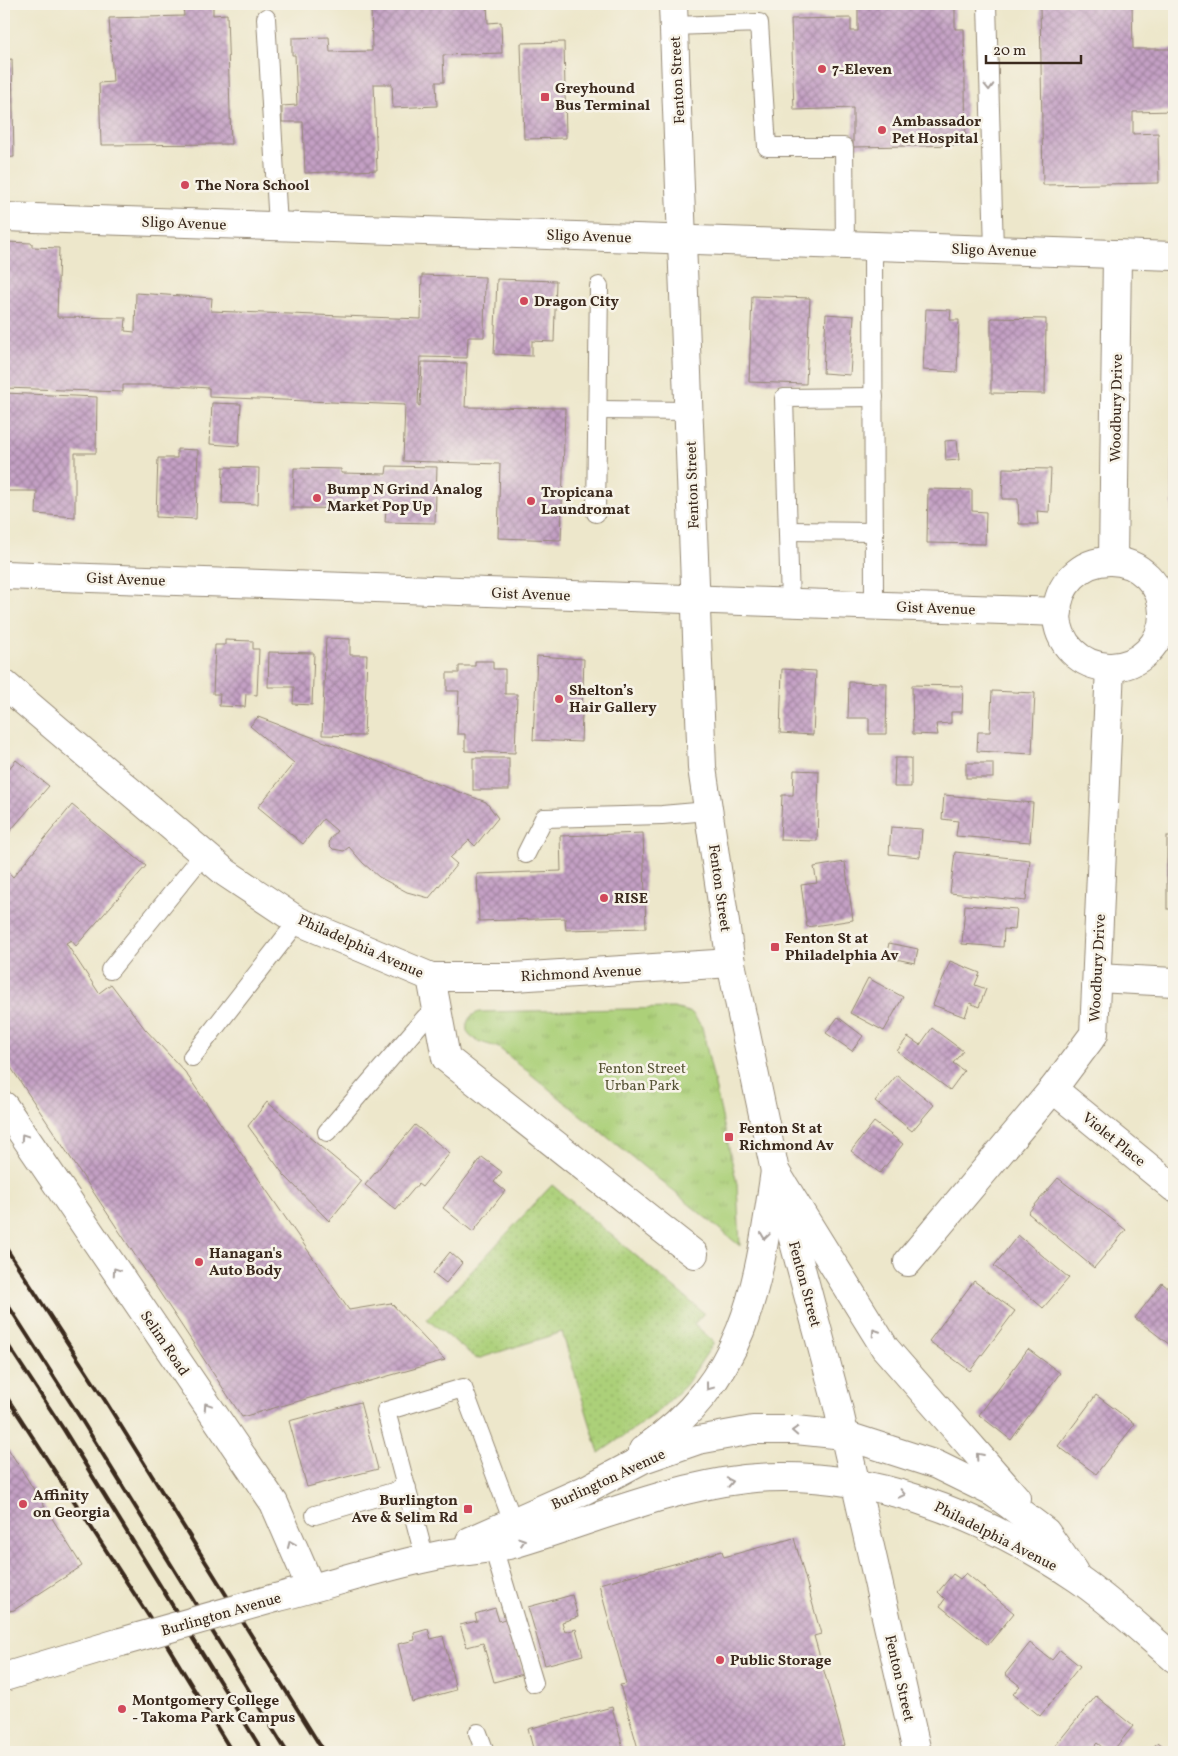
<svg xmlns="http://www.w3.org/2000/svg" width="1178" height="1756" viewBox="0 0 1178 1756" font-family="Vollkorn,serif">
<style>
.grass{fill:url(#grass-tufts);stroke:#747d4c}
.garden{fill:url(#garden-dots);stroke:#747d4c}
.building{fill:url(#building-cross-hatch)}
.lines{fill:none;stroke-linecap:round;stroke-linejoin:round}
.service-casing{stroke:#948874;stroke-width:20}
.minor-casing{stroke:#948874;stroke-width:30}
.tertiary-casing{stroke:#948874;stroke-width:30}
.secondary-casing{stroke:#948874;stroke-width:30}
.service{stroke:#fff;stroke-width:18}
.minor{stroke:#fff;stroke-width:28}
.tertiary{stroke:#fff;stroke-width:28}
.secondary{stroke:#fff;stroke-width:28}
.rail{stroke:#3b2a1e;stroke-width:4}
.secondary-bridge-casing{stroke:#948874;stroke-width:30;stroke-linecap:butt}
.secondary-bridge{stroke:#fff;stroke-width:28}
.oneway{stroke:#a79f9a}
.poi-dot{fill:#d1495b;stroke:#f7f3e8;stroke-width:2}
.labels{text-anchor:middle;stroke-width:5;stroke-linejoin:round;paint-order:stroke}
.poi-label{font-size:15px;font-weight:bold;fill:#3b2a1e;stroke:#f7f3e8;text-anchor:start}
.street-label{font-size:15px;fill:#3b2a1e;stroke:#f7f3e8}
.park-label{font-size:15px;fill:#575435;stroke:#f7f3e8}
</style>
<defs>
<pattern id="grass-tufts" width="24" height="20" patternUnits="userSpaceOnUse" patternTransform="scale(1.25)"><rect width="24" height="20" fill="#acd079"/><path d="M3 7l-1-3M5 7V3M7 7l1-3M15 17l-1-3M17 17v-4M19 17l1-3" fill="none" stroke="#95b368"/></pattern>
<pattern id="garden-dots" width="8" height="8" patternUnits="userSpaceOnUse" patternTransform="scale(1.25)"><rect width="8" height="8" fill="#acd079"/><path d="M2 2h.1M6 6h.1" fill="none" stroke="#95b368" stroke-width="1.8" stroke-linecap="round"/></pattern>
<pattern id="building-cross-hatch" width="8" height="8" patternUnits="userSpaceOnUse" patternTransform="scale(1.25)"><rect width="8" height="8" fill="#c4a0c5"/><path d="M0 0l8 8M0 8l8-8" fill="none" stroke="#a0839f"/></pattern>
</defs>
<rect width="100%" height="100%" fill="#f7f3e8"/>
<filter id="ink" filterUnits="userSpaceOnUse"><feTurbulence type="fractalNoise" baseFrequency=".02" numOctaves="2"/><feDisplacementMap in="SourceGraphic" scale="10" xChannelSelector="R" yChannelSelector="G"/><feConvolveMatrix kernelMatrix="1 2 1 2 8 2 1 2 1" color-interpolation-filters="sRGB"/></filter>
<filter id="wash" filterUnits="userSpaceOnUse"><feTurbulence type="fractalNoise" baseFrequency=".0096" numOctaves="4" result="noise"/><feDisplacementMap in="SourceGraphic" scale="20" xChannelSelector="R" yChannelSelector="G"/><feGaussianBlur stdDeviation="1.12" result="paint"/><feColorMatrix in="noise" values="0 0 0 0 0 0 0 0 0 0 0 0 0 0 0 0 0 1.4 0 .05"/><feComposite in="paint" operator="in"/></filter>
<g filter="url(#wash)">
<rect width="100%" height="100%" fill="#ede7cb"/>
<path class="grass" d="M674,1008L692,1013L702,1027L737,1184L740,1246L499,1048C487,1043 464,1041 467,1025C468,1017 473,1014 480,1012Z"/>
<path class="garden" d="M552,1185L704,1313L694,1324L714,1342L686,1385L655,1414L599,1453L562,1332L477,1359L427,1319Z"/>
<g id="blocks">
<g class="building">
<path d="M183,4H213V15L227,14L231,144L101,145L99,83L113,82L109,18L184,16Z"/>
<path d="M371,4H487L488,23L501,22L502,53L443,55L444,82H436L437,106L393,108L392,84H374L377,170L305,173L303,122H282V106L297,105L295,55H292V38L329,37L330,52L372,51Z"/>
<path d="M782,4H857V7L782,9Z"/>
<path d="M858,4H955V29H964L966,145L853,147V108L794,110L791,19L851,18V31H858Z"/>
<path d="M1040,4H1132L1133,49H1174V111L1133,112V134L1158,133L1159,183L1043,185Z"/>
<path d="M564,42L566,138L524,139L521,43Z"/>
<path d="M12,59L14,157L4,158V60Z"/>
<path d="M4,242L32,243V247L59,248L57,317L126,318L125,331L135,332L136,293L212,298L211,311L421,319L422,275L485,277L484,337H468L467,358L420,357L418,405L420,406L422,362L467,363L465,407L565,408L561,540L498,538L500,464L403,461L405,405L209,397V388L162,385H123V392L4,388Z"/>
<path d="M497,279L556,281L554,342L532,341V356L494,354Z"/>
<path d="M752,296L810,298L806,384L749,382Z"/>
<path d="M926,309L951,310L950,320H959L957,372L923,370Z"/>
<path d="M826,314L854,316L850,375L823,373Z"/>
<path d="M991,318L1046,319L1045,394L991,393Z"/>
<path d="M4,393L97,397L96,453H75V517L36,514L37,491H4Z"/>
<path d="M212,403L241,404L239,446L210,444Z"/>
<path d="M957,440L959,460L946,461L945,441Z"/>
<path d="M177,449L198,450L196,519L156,517L158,458H177Z"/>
<rect x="1172" y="458" width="2" height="56"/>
<path d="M387,466L437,467L435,523L385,522L386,509L293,508L294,468L341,469V473L386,474Z"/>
<path d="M223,467L259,468L258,504L222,503Z"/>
<path d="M1003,468L1051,469L1049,512L1037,511L1038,524H1019L1018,499H1002Z"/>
<path d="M928,489L972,490V511L986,512L985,544L927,543Z"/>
<path d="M326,638L350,639V655H367L364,736L322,735Z"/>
<path d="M225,640L253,641V649H259L257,695L246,694L245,707L219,706L220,694H213L215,645H225Z"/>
<path d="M269,652L314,653L312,705L293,704L294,687H268Z"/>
<path d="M537,656L584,659L581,742L533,740Z"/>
<path d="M475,661H493V669H505V694H517L515,753L465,751V734H457L459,691H447V673H459V666H475Z"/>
<path d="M782,669L816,671L813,735L780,733Z"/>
<path d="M849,682L887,683L886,734H869V718H848Z"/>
<path d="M912,685L963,686L962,712H951V723L936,724L938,735L913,734Z"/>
<path d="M992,691L1035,693L1032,754L977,751L978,732H990Z"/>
<path d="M258,717L486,802L498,818L475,846L469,840L450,858L457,864L429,898L407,892L379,877L363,863L349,847L344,851L333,849L329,845L330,839L337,831L323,819L303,844L258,807L294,763L250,726Z"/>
<rect x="473" y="758" width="36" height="32"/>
<path d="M895,758H911V787H894Z"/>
<path d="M16,760L49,786L4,838V775Z"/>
<rect x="966" y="763" width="27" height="15"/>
<path d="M794,770L819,771L817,841L780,840L782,795H793Z"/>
<path d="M944,795L1033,803L1030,842L956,836L958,821L942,819Z"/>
<path d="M72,805L146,866L76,946L71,940L66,943L99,993L111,984L145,1029L185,1072L349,1310L391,1303L445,1360L242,1417L4,1057V867L13,877Z"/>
<path d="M891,827L922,829L920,857L889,854Z"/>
<path d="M643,833L646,928L566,930L565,918L479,921L477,874L561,871L560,836Z"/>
<rect x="1167" y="836" width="7" height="73"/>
<path d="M955,852L1030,860L1026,901L950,893Z"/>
<path d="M845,862L853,920L807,927L801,885L817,883L814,867Z"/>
<path d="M965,905L1017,909L1015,930L1004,929L1003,947L962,944Z"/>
<path d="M889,943L918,949L915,963L886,957Z"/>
<path d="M950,961L980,973L975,985L986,989L979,1007L970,1003L965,1017L933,1005Z"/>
<path d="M868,978L903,997L884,1031L850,1013Z"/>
<path d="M838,1017L863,1036L852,1051L826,1033Z"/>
<path d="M932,1028L963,1051L953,1063L964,1071L950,1090L897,1051L908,1037L920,1045Z"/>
<path d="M897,1075L934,1105L912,1131L875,1101Z"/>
<path d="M267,1102L362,1181L329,1221L284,1175L248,1126Z"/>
<path d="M874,1122L903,1144L880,1173L851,1151Z"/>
<path d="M415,1125L450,1153L422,1187L418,1184L396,1210L365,1185Z"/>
<path d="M482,1157L502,1172L494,1182L505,1191L473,1232L443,1208Z"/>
<path d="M1058,1178L1126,1230L1094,1268L1028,1213Z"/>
<path d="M1018,1235L1069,1278L1043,1308L994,1266Z"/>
<path d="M450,1252L462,1263L446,1283L433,1273Z"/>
<path d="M974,1281L1015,1311L970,1371L929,1341Z"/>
<path d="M1162,1283L1174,1293V1348L1135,1318Z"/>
<path d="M1028,1349L1060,1373L1011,1440L979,1415Z"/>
<path d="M1096,1395L1135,1424L1096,1474L1058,1446Z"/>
<path d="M360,1402L378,1469L307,1487L289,1421Z"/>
<path d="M4,1442L82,1566L14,1610L4,1612Z"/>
<path d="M794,1538L821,1634L814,1636L845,1745L817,1752H639L620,1685L626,1684L599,1584L722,1551L724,1557Z"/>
<path d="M966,1573L1014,1613L988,1645L940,1606L945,1599L938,1592L953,1574L960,1579Z"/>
<path d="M572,1595L578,1617L562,1622L565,1632L576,1629L583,1655L545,1665L528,1607Z"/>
<path d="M495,1608L499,1621L507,1618L523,1674L494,1682L483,1643L467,1647L460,1625L477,1621L475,1614Z"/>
<path d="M428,1629L431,1639L443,1636L456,1690L412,1702L398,1644L415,1640L414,1633Z"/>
<path d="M1030,1643L1052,1660L1060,1650L1080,1666L1040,1716L1013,1694L1020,1686L1005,1674Z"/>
<path d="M1096,1696L1133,1726L1112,1752H1108L1097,1743L1089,1752H1050Z"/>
<path d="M612,1707L624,1752H534L528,1729Z"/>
<path d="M1158,1742L1169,1751L1174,1746V1752H1149Z"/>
</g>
</g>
</g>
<g filter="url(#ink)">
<use href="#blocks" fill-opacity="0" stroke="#948874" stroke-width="1"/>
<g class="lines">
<defs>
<g id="service">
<path d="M987,4L994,250"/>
<path d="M266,18L278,226"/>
<path d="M674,26L759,23L767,147H844L845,244"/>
<path d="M873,246L874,605"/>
<path d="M598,410L690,411"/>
<path d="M596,513L599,286"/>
<path d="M788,531L874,532"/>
<path d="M790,603L784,398L874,397"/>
<path d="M526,854L544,818L662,815L708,811"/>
<path d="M110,970L204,854"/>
<path d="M192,1057L298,921"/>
<path d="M327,1132L425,1018L437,1009"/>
<path d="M315,1515L407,1488"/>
<path d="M493,1547L534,1683"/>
<path d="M425,1559L386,1411L463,1388L513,1522"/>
<path d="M478,1733L485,1752"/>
</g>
<g id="minor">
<path d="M1113,560L1117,255"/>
<circle cx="1110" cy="614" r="53"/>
<path d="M4,575L1058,612"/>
<path d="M4,684L226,873L298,921L431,977H514L731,963"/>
<path d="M431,977L446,1058L694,1254"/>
<path d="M1097,978L1174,982"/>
<path d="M1053,1089L1174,1188"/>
<path d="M4,1106L274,1503L311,1588"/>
<path d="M908,1262L1053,1089L1094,1034L1110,667"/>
</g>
<g id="tertiary">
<path d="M673,4L702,768L731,963L775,1171L838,1407L917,1752"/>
<path d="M4,217L1174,256"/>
</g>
<g id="secondary">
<path d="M775,1171L885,1348L1016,1498"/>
<path d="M643,1450C747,1378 758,1287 775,1171"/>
<path d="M470,1541L585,1490L643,1459L698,1440L753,1430H796L844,1435L937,1465L994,1493L1046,1532L1074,1572"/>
<path d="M275,1598C330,1584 385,1566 440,1555C465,1550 492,1550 516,1543C591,1521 666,1488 745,1479C864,1467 979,1513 1077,1578C1111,1601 1142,1631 1174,1658"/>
<path d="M4,1677L121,1642"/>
</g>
</defs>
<use href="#service" class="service-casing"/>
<use href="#minor" class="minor-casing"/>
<use href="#tertiary" class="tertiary-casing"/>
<use href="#secondary" class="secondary-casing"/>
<use href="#service" class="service"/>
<use href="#minor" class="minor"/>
<use href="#tertiary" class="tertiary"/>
<use href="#secondary" class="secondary"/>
<g class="rail">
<path d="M4,1245L106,1402L324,1752"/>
<path d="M4,1299L81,1419L287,1752"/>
<path d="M4,1339L64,1430L263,1752"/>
<path d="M4,1393L161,1635L232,1752"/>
</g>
<defs>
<path id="secondary-bridge" d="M121,1642L275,1598"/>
</defs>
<use href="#secondary-bridge" class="secondary-bridge-casing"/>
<use href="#secondary-bridge" class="secondary-bridge"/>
</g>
<defs><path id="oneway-chevron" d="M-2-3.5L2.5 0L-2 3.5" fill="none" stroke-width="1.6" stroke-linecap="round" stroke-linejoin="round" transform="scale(1.25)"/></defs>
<g class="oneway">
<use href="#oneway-chevron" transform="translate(989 87) rotate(88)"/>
<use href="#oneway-chevron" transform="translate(24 1137) rotate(-124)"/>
<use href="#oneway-chevron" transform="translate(765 1236) rotate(98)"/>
<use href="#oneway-chevron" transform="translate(116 1271) rotate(-124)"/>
<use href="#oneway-chevron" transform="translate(875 1332) rotate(-123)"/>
<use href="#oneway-chevron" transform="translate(709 1387) rotate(127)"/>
<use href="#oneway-chevron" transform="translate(207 1406) rotate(-124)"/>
<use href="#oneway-chevron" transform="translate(795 1431) rotate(-177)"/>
<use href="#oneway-chevron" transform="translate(979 1456) rotate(-131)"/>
<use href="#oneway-chevron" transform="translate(730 1482) rotate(-11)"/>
<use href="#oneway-chevron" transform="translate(902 1494) rotate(13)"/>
<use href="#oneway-chevron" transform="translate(522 1541) rotate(-18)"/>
<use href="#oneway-chevron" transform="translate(291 1544) rotate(-113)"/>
</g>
</g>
<g class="poi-dot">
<circle cx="822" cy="69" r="5"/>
<rect x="540" y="92" width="10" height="10" rx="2.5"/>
<circle cx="882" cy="130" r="5"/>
<circle cx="185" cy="185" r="5"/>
<circle cx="524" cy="301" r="5"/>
<circle cx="317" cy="498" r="5"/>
<circle cx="531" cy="501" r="5"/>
<circle cx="559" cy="699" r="5"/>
<circle cx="604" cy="898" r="5"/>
<rect x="770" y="942" width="10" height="10" rx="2.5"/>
<rect x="724" y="1132" width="10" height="10" rx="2.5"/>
<circle cx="199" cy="1262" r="5"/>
<circle cx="23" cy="1504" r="5"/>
<rect x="463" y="1504" width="10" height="10" rx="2.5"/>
<circle cx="720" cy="1660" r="5"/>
<circle cx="122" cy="1709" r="5"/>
</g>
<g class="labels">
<g class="poi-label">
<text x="832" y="74">7-Eleven</text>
<text x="555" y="93">Greyhound<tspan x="555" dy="17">Bus Terminal</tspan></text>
<text x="892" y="126">Ambassador<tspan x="892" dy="17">Pet Hospital</tspan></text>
<text x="195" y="190">The Nora School</text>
<text x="534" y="306">Dragon City</text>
<text x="327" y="494">Bump N Grind Analog<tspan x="327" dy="17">Market Pop Up</tspan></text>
<text x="541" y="497">Tropicana<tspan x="541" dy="17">Laundromat</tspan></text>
<text x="569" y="695">Shelton’s<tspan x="569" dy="17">Hair Gallery</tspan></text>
<text x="614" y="903">RISE</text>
<text x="785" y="943">Fenton St at<tspan x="785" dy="17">Philadelphia Av</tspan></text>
<text x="739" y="1133">Fenton St at<tspan x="739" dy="17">Richmond Av</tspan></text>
<text x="209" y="1258">Hanagan's<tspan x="209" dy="17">Auto Body</tspan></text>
<text x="33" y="1500">Affinity<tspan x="33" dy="17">on Georgia</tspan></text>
<text x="458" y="1505" text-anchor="end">Burlington<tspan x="458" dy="17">Ave &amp; Selim Rd</tspan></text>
<text x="730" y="1665">Public Storage</text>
<text x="132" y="1705">Montgomery College<tspan x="132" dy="17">- Takoma Park Campus</tspan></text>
</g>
<g class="street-label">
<text transform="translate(677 80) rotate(-93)" y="5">Fenton Street</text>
<text transform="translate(184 223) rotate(2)" y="5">Sligo Avenue</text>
<text transform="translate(589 236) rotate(2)" y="5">Sligo Avenue</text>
<text transform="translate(994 250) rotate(2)" y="5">Sligo Avenue</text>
<text transform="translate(1116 408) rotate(-89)" y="5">Woodbury Drive</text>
<text transform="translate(692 485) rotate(-92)" y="5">Fenton Street</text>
<text transform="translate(126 579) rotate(2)" y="5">Gist Avenue</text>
<text transform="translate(531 594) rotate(2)" y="5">Gist Avenue</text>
<text transform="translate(936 608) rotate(2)" y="5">Gist Avenue</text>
<text transform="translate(720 888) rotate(82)" y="5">Fenton Street</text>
<text transform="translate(361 946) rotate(24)" y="5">Philadelphia Avenue</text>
<text transform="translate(1097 968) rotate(-87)" y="5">Woodbury Drive</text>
<text transform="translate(581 973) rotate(-3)" y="5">Richmond Avenue</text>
<text transform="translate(1114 1139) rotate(39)" y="5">Violet Place</text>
<text transform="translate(805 1284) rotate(75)" y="5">Fenton Street</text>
<text transform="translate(165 1343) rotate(56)" y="5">Selim Road</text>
<text transform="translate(608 1479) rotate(-25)" y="5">Burlington Avenue</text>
<text transform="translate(996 1536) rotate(27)" y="5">Philadelphia Avenue</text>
<text transform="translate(221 1614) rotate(-16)" y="5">Burlington Avenue</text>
<text transform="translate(900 1678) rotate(77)" y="5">Fenton Street</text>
</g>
<g class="park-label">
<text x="642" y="1073">Fenton Street<tspan x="642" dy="17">Urban Park</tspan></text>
</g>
</g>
<rect width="1178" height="1756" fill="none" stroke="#f7f3e8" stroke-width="20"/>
<path d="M986 55v8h95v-8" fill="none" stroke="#3b2a1e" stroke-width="2.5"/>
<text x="993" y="55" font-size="15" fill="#3b2a1e" stroke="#f7f3e8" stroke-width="4" paint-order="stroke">20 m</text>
</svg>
